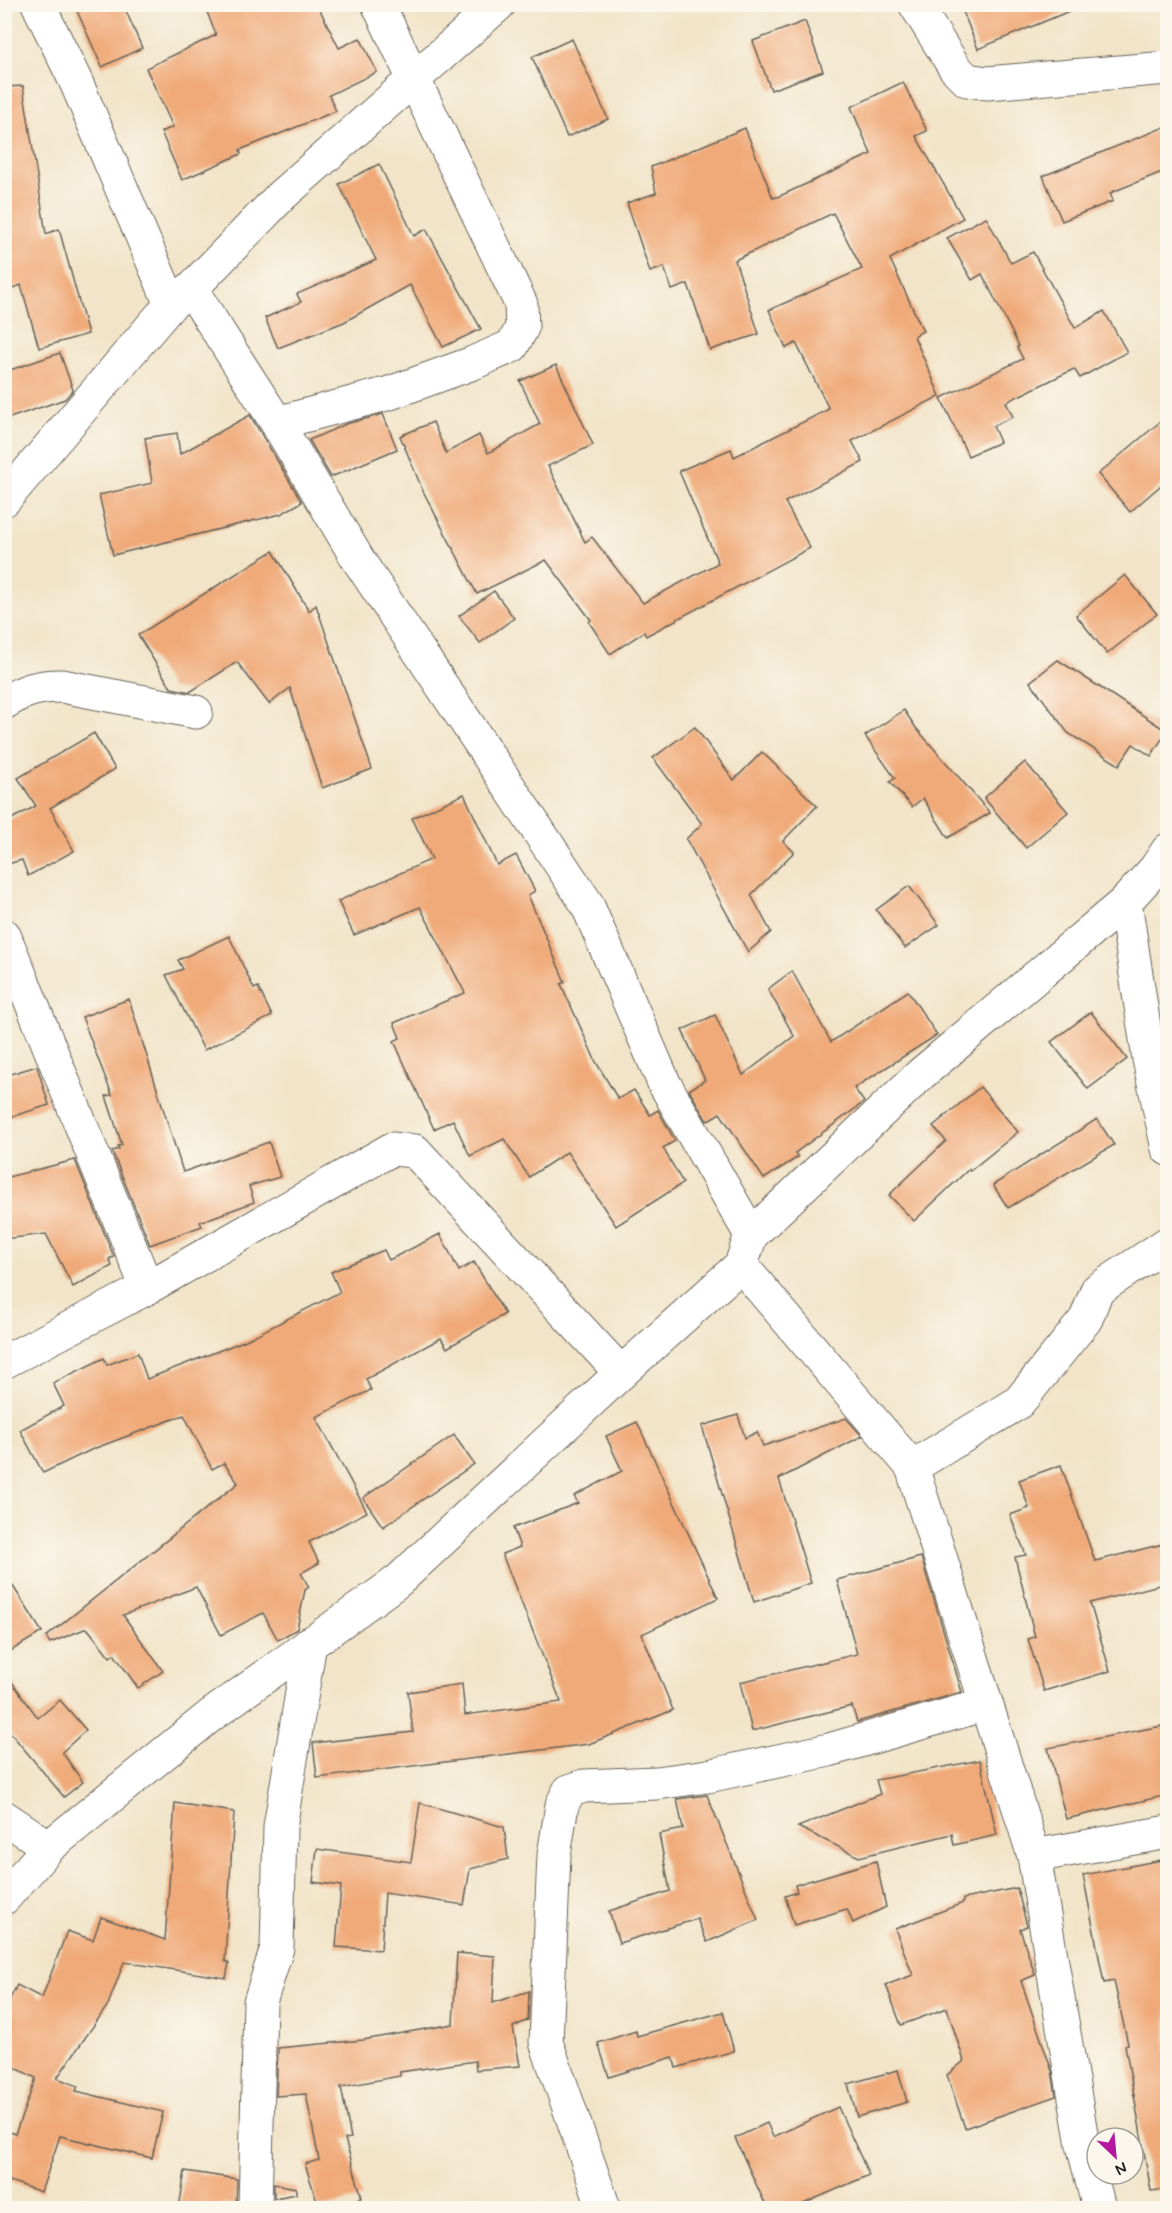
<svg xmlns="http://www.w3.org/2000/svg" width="1172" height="2213" viewBox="0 0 1172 2213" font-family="Mynerve,sans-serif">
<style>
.building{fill:#f0aa79}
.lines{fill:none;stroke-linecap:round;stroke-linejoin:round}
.minor-casing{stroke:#676258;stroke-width:35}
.minor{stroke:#fff;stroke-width:33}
</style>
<rect width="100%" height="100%" fill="#fbf7ec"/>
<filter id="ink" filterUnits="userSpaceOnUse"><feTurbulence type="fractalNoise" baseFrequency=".0167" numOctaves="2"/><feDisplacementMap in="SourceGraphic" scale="12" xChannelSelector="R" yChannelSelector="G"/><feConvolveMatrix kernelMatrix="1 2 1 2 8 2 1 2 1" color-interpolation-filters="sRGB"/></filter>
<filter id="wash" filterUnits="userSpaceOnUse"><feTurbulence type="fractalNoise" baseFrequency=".008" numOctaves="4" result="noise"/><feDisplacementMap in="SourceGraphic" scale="24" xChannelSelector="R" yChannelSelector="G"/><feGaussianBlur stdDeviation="1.35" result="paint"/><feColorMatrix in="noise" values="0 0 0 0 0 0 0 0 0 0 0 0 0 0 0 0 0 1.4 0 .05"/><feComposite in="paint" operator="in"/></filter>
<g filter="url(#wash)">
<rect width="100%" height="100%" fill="#f1e4c8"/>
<g id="blocks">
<g class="building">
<path d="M74,4H123L142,48L102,67Z"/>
<path d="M204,4H317L339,48L360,38L377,72L329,95L336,111L240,150L241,154L182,180L161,132L173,127L146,68L216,35Z"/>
<path d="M960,4H1084V5L978,49Z"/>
<path d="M805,21L823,71L771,90L753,41Z"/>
<path d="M572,39L608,119L567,137L532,57Z"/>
<path d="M903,82L927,131L916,136L963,218L890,259L923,331L914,336L940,396L852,441L863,462L785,502L810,548L646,636L644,632L610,654L589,622L591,620L546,560L477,594L423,491L400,436L433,422L446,453L479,435L488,453L540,424L520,381L556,365L593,445L548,466L585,542L592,537L643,603L718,563L679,471L731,449L734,457L829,409L796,343L786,348L769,310L862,269L833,213L735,260L759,334L710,350L688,284L672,290L664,267L650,272L627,203L656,193L651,167L745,128L773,198L780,196L871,154L851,107Z"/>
<path d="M23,86L46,234L59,229L88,334L39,348L21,285L4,292V87Z"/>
<path d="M1167,126V170L1110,193L1113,201L1062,221L1043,176Z"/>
<path d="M379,164L414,236L426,229L481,329L443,347L410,285L344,322L278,348L265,318L301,302L297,294L376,260L339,184Z"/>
<path d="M986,217L1011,263L1033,252L1075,328L1104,311L1127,352L1080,378L1074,369L1006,402L1013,417L993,426L1000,442L968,456L941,398L1023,359L1017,347L1019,346L982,274L972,280L947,238Z"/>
<path d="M60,353L73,390L65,399L4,420V372Z"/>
<path d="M383,414L397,449L331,477L309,440L346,424Z"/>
<path d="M250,415L302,502L281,514L113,555L99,495L152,483L145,438L177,433L180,454Z"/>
<path d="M1167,416V480L1130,512L1098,474Z"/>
<path d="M273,551L309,611L316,605L372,769L322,788L290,688L269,704L237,662L190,692L171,688L138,635Z"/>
<path d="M1125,575L1157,614L1107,654L1076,615Z"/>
<path d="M494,591L514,618L480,643L459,616Z"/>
<path d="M1058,660L1167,731L1151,756L1133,744L1119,765L1068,733L1030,682Z"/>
<path d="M904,710L916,728L990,813L948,838L923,798L912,807L890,782L895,778L865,736Z"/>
<path d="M695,727L734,780L762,752L817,806L783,841L794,852L751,895L771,932L748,952L686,839L702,824L653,758Z"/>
<path d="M94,733L115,769L50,808L74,851L28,876L22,860L4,865V823L36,806L18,778Z"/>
<path d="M1025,762L1068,812L1026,848L984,798Z"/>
<path d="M464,794L497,865L516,855L535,891L528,895L565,982L561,984L596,1062L618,1099L634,1090L650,1115L658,1110L675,1141L663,1148L683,1183L616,1226L567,1152L529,1177L504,1139L470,1156L453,1120L434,1129L394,1041L400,1038L394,1023L465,993L420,907L354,935L338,901L432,859L412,818Z"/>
<path d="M909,886L939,925L905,948L876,910Z"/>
<path d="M229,936L254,989L258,987L272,1016L204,1050L166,975L183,969L178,960Z"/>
<path d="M792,971L831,1042L908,991L937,1035L854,1088L864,1102L795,1153L798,1157L764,1179L720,1113L707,1121L689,1090L705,1080L682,1030L715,1015L743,1075L794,1036L768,989Z"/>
<path d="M129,999L183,1172L269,1142L280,1177L249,1186L254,1202L200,1222L202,1226L150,1245L112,1151L119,1149L118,1146L122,1145L106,1096L112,1095L82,1017Z"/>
<path d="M1091,1012L1127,1059L1088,1089L1051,1042Z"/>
<path d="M37,1066L49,1105L4,1119V1076Z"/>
<path d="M980,1087L1018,1132L970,1171L969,1169L914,1221L889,1195L946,1141L933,1126Z"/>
<path d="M1097,1119L1114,1145L1008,1208L993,1185Z"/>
<path d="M75,1160L114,1257L109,1259L112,1266L73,1287L46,1234L4,1239V1178Z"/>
<path d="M440,1234L459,1271L474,1262L505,1314L447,1348L441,1338L366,1379L371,1390L316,1417L367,1512L309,1542L319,1563L301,1573L309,1587L305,1590L297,1629L278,1640L263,1613L221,1635L196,1587L123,1615L163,1671L138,1688L114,1654L110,1657L87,1628L50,1643L46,1637L238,1483L224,1463L212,1469L184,1415L93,1449L43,1473L20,1430L64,1406L53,1383L104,1358L107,1365L138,1353L147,1379L246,1340L340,1292L331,1272L384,1250L389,1260Z"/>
<path d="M738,1415L745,1438L757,1432L763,1446L846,1418L862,1436L779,1479L811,1583L754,1602L702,1426Z"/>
<path d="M637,1422L718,1598L642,1634L673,1710L589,1744L317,1778L313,1743L413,1732L408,1692L462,1684L465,1715L561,1702L502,1554L520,1547L513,1528L578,1503L574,1496L622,1471L606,1436Z"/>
<path d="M454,1435L474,1464L383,1527L363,1498Z"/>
<path d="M1061,1465L1095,1561L1167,1543V1583L1090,1603L1110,1671L1044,1691L1028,1639L1035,1637L1015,1557L1026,1555L1010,1515L1029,1508L1019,1480Z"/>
<path d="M921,1557L962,1692L857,1722L852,1706L752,1731L740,1682L857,1654L837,1580Z"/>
<path d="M4,1572L42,1632L4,1655Z"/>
<path d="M4,1671L38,1718L60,1700L86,1730L62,1752L83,1782L64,1797L4,1725Z"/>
<path d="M1167,1725V1795L1066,1819L1048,1748Z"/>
<path d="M980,1760L997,1835L954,1845L952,1834L859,1857L798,1827L880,1794L876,1780Z"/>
<path d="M707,1795L758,1920L707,1942L697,1919L619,1943L609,1911L670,1891L659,1834L683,1829L677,1799Z"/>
<path d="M175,1803L234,1812L225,1961L229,1963L226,1978L124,1962L108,2005L57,2078L78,2086L76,2091L163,2112L152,2158L60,2136L41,2192L4,2179V2130L15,2134L36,2078L4,2062V2010L17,1985L42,1998L67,1931L93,1940L101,1917L165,1940Z"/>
<path d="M420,1803L504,1827L508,1859L470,1869L464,1905L385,1893L381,1950L336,1947L341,1886L313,1882L317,1849L411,1862Z"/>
<path d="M1167,1859V2189L1151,2191L1125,2045L1128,2044L1114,1981L1104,1983L1083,1875Z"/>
<path d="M876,1861L886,1907L853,1923L847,1909L794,1925L785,1896L797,1892L795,1885Z"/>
<path d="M1017,1888L1027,1926L1020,1929L1035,1975L1021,1981L1052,2071L1056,2096L965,2128L947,2075L964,2061L947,2008L901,2025L886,1985L913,1975L895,1929L963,1903V1899Z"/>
<path d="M457,1953L495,1956L493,2003L529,1991L528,2020L513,2027L520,2066L476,2070L475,2061L400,2072V2076L341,2087L351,2138L345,2139L362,2198L319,2208L305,2164L319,2160L306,2094L276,2096L278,2048L363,2040L453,2024Z"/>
<path d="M723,2012L734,2051L676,2068L673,2057L609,2077L598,2043L636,2031L637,2036Z"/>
<path d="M898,2070L907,2102L857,2117L848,2084Z"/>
<path d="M838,2107L869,2175L794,2208H767L735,2138L767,2123L773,2137Z"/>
<path d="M185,2171L237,2179L236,2204L209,2208H179Z"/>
<path d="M274,2184L296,2188V2194L274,2198Z"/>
</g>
</g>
</g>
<g filter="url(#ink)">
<use href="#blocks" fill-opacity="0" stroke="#676258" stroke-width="1.5"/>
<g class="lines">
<defs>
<g id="minor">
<path d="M38,4L76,82L171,304"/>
<path d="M915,4L955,68L967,80L987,83L1168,68"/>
<path d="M191,289L277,423L359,561L587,904L664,1083L751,1235"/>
<path d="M277,423L390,393L473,363L512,346L522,328L521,304L378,4"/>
<path d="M4,500L171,304L191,289L282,195L499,4"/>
<path d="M4,703C24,690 38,686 62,686L196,712"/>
<path d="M1125,902L1149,1059L1168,1149"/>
<path d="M4,935L147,1288"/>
<path d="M741,1265L912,1467L1034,1856L1083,2145L1099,2208"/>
<path d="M4,1362L147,1288L392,1149L415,1151L621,1373"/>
<path d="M912,1467L1018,1403L1086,1319L1097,1290L1168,1243"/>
<path d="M4,1817L49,1847"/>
<path d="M1034,1856L1168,1832"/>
<path d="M4,1898L49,1847L210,1716L398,1581L621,1373L741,1265L751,1235L921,1074L1125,902L1156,868L1168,850"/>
<path d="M255,2208L260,2002L277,1948L280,1827L310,1643"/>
<path d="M604,2208L546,2042L554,1855L562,1805L569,1791L584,1786L657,1783L708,1776L829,1750L986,1704"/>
</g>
</defs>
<use href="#minor" class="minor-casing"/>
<use href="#minor" class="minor"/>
</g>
</g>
<rect width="1172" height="2213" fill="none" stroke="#fbf7ec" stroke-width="24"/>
<g transform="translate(1115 2156) rotate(154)"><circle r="28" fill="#fbf7ec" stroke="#a29f99" stroke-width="1.5"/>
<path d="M0-4.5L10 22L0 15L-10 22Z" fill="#b5179e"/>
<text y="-9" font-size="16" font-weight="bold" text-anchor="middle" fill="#1c1c1c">N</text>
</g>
</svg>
